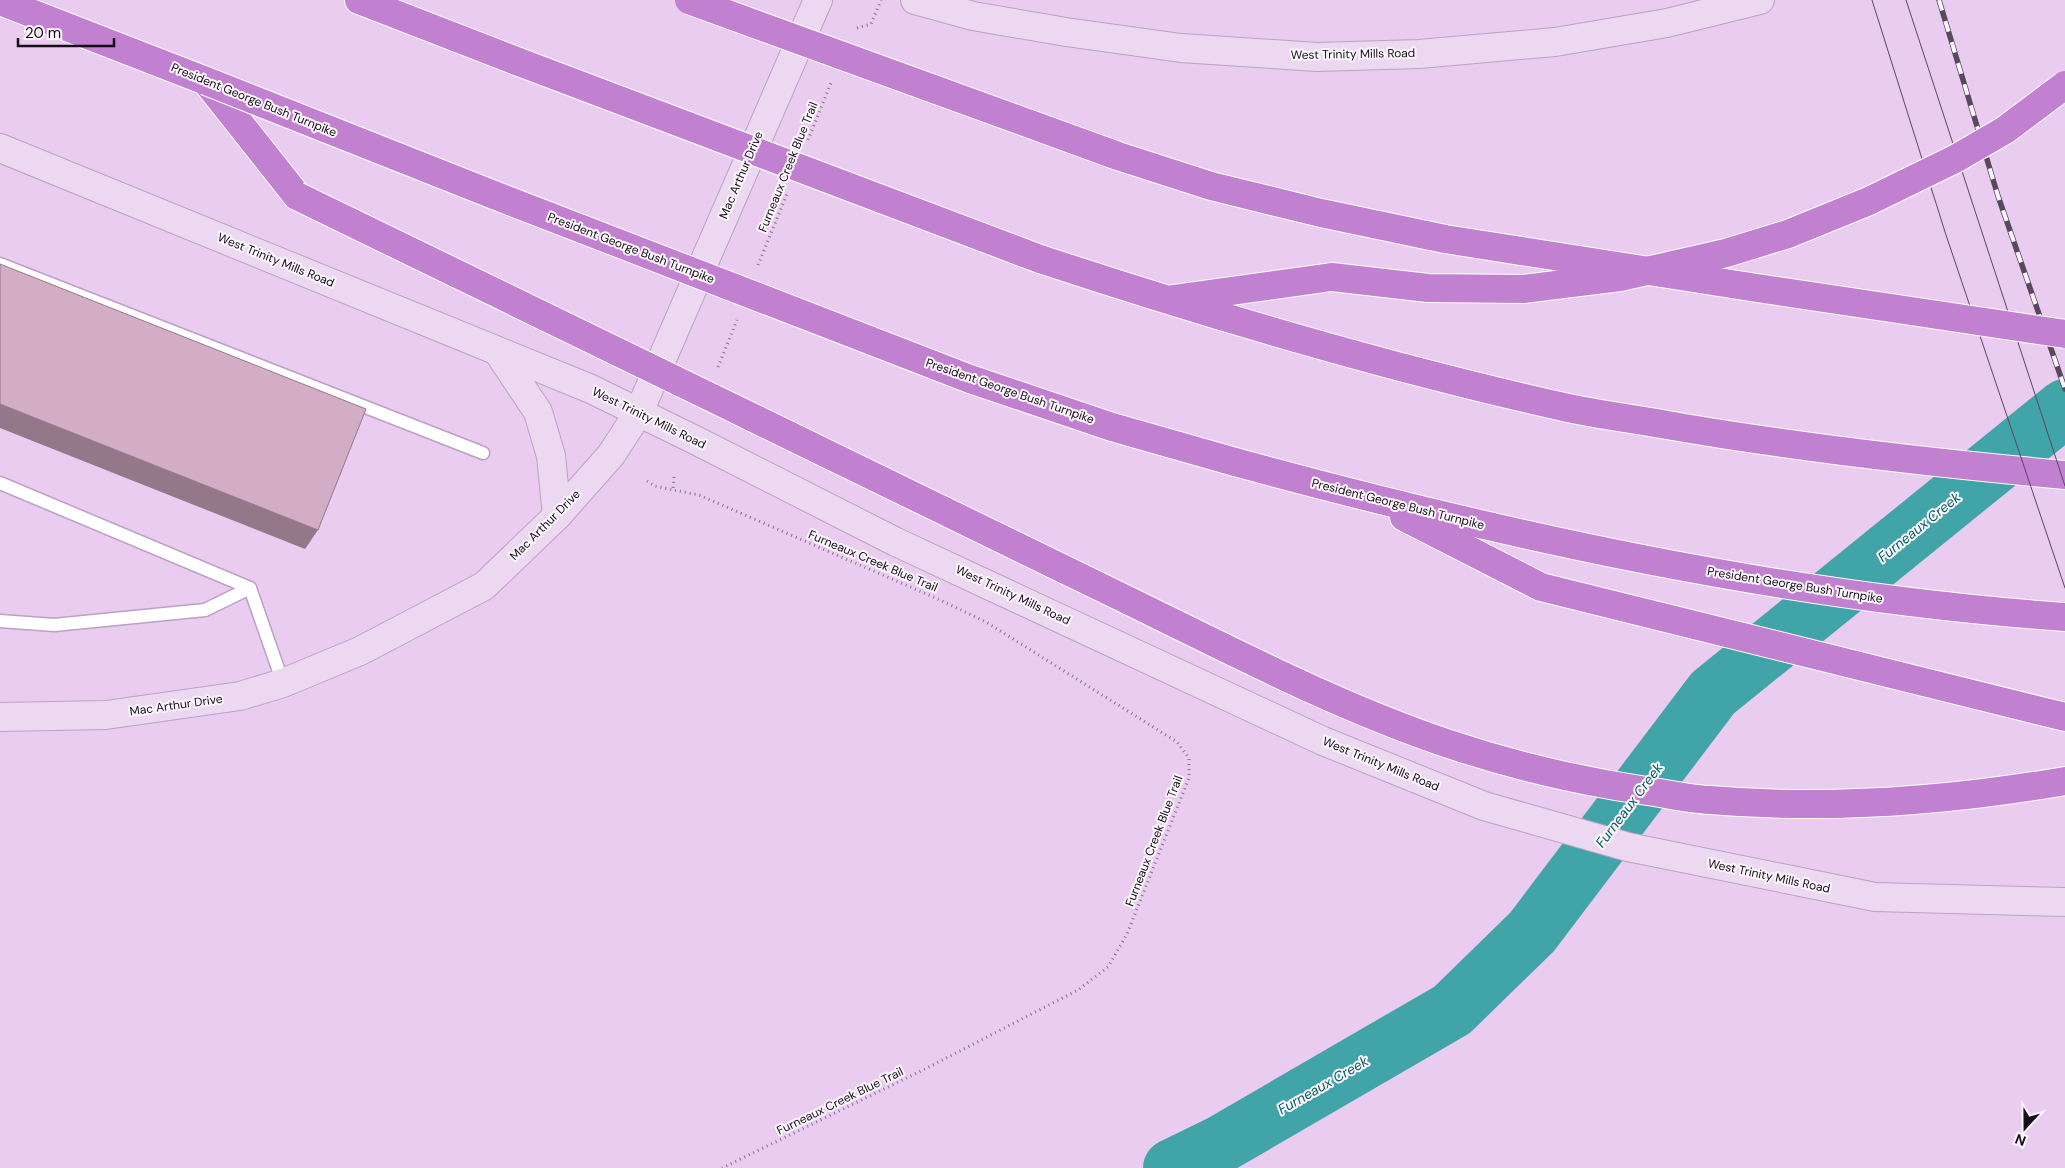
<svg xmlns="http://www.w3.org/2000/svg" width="2065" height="1168" viewBox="0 0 2065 1168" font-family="'DM Sans',sans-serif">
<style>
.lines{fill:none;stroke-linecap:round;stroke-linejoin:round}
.river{stroke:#41a4a9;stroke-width:58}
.lane-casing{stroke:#bca1c3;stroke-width:15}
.secondary-casing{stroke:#bca1c3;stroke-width:30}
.highway-casing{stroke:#fff;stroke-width:30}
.path{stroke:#85718a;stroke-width:3;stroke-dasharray:1 4;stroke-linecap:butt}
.lane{stroke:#fff;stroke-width:12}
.secondary{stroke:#ecd9f1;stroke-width:28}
.highway{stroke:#c180d0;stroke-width:28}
.tram{stroke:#5a495d;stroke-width:1}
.rail-casing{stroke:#5a495d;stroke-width:5.5}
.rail{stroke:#fcf6fd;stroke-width:4;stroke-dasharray:11;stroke-linecap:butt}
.highway-bridge-casing{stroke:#fff;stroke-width:30;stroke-linecap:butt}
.highway-bridge{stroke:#c180d0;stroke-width:28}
.shaded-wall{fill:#94788a}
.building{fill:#d3acc5;stroke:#94788a}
.labels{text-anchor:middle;stroke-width:4;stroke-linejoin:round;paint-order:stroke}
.street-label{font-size:12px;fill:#170d19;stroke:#fcf6fd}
.water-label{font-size:14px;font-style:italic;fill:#025c60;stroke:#fcf6fd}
</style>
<rect width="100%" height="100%" fill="#e9ccef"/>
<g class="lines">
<path class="river" d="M1172,1168L1221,1144L1452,1010L1532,932L1713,693L2065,408"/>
<defs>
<g id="lane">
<path d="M0,264L483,453"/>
<path d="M0,483L250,588L283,683"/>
<path d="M0,621L54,625L205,610L250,588"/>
</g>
<g id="secondary">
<path d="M915,0L973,16L1066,32L1181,48L1317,57L1419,54L1555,42L1667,23L1760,0"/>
<path d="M0,148L591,389L695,440L896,542L1323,741L1484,806L1628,847L1875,897L2065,902"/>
<path d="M498,352L538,412L551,456L557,516"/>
<path d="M0,717L106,715L240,696L283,683L360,651L484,586L557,516L611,455L639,412L818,0"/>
</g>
<g id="highway">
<path d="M359,0L519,62"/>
<path d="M0,1L206,81L297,196"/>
<path d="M1040,259C1213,316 1389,368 1568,408C1601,415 1634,419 1667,425C1799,448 1932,463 2065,475"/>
<path d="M1173,299L1332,277"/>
<path d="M731,407C861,470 991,534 1121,597C1228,649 1334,705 1446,743C1511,765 1579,781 1647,791C1668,794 1689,799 1710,800C1828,810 1948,801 2065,781"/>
<path d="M1235,462C1507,536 1783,597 2065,617"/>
<path d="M1404,517L1541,587L2065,717"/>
</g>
</defs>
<use href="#lane" class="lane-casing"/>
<use href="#secondary" class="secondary-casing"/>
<use href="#highway" class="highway-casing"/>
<g class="path">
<path d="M857,28L871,24L881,0"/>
<path d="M808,140L831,83"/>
<path d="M758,265L787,194"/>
<path d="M718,367L737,320"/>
<path d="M674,477L673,490L699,495L940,600L986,622L1177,742L1189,758V778L1127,934L1108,967L1078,990L923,1070L722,1168"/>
<path d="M647,481L655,486L673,490"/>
</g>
<use href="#lane" class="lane"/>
<use href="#secondary" class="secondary"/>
<use href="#highway" class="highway"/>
<g class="tram">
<path d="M1872,0L1946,235L2065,588"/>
<path d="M1906,0L2065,486"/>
</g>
<defs>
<path id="rail" d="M1939,0L1998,196L2065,389"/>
</defs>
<use href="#rail" class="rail-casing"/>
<use href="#rail" class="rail"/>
<defs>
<g id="highway-bridge">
<path d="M689,0L1118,156L1211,186L1321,213L1445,239L1757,288L2065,334"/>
<path d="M519,62L1040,259"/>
<path d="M206,81L494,195L970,379L1112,427L1235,462"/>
<path d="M297,196L731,407"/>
<path d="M1332,277L1428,288L1523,289L1620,277L1726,253L1788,234L1869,201L1955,159L2005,130L2065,85"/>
</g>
</defs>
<use href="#highway-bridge" class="highway-bridge-casing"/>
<use href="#highway-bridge" class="highway-bridge"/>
</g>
<path class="shaded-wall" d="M0,404L318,530L305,549L0,428Z"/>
<path class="building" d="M0,264L366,409L318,530L0,404Z"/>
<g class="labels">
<g class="street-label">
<text transform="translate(1353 54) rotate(-1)" y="4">West Trinity Mills Road</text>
<text transform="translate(254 100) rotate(22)" y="4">President George Bush Turnpike</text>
<text transform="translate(788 167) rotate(-68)" y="4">Furneaux Creek Blue Trail</text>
<text transform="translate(741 175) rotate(-67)" y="4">Mac Arthur Drive</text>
<text transform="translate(631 248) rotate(21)" y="4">President George Bush Turnpike</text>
<text transform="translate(276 260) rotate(22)" y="4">West Trinity Mills Road</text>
<text transform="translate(1010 391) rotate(19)" y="4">President George Bush Turnpike</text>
<text transform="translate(649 418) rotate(26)" y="4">West Trinity Mills Road</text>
<text transform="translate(1398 504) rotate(14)" y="4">President George Bush Turnpike</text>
<text transform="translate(545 525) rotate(-45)" y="4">Mac Arthur Drive</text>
<text transform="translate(873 561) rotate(23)" y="4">Furneaux Creek Blue Trail</text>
<text transform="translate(1795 585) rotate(9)" y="4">President George Bush Turnpike</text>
<text transform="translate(1013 595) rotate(25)" y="4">West Trinity Mills Road</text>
<text transform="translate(176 705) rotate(-8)" y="4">Mac Arthur Drive</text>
<text transform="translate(1381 764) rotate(22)" y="4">West Trinity Mills Road</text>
<text transform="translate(1154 841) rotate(-69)" y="4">Furneaux Creek Blue Trail</text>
<text transform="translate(1769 876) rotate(12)" y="4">West Trinity Mills Road</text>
<text transform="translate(840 1101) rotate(-26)" y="4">Furneaux Creek Blue Trail</text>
</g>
<g class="water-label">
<text transform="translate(1919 527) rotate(-39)" y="5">Furneaux Creek</text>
<text transform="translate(1629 805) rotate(-53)" y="5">Furneaux Creek</text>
<text transform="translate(1323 1085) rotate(-30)" y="5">Furneaux Creek</text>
</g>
</g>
<g transform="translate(2025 1128) rotate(201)" stroke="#fcf6fd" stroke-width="4" paint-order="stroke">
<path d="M0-4L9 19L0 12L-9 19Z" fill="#170d19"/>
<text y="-8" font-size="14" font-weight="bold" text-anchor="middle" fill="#170d19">N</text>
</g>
<path d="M18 38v8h96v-8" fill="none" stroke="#170d19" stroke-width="2.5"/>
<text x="25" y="38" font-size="15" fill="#170d19" stroke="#fcf6fd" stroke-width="4" paint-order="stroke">20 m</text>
</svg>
